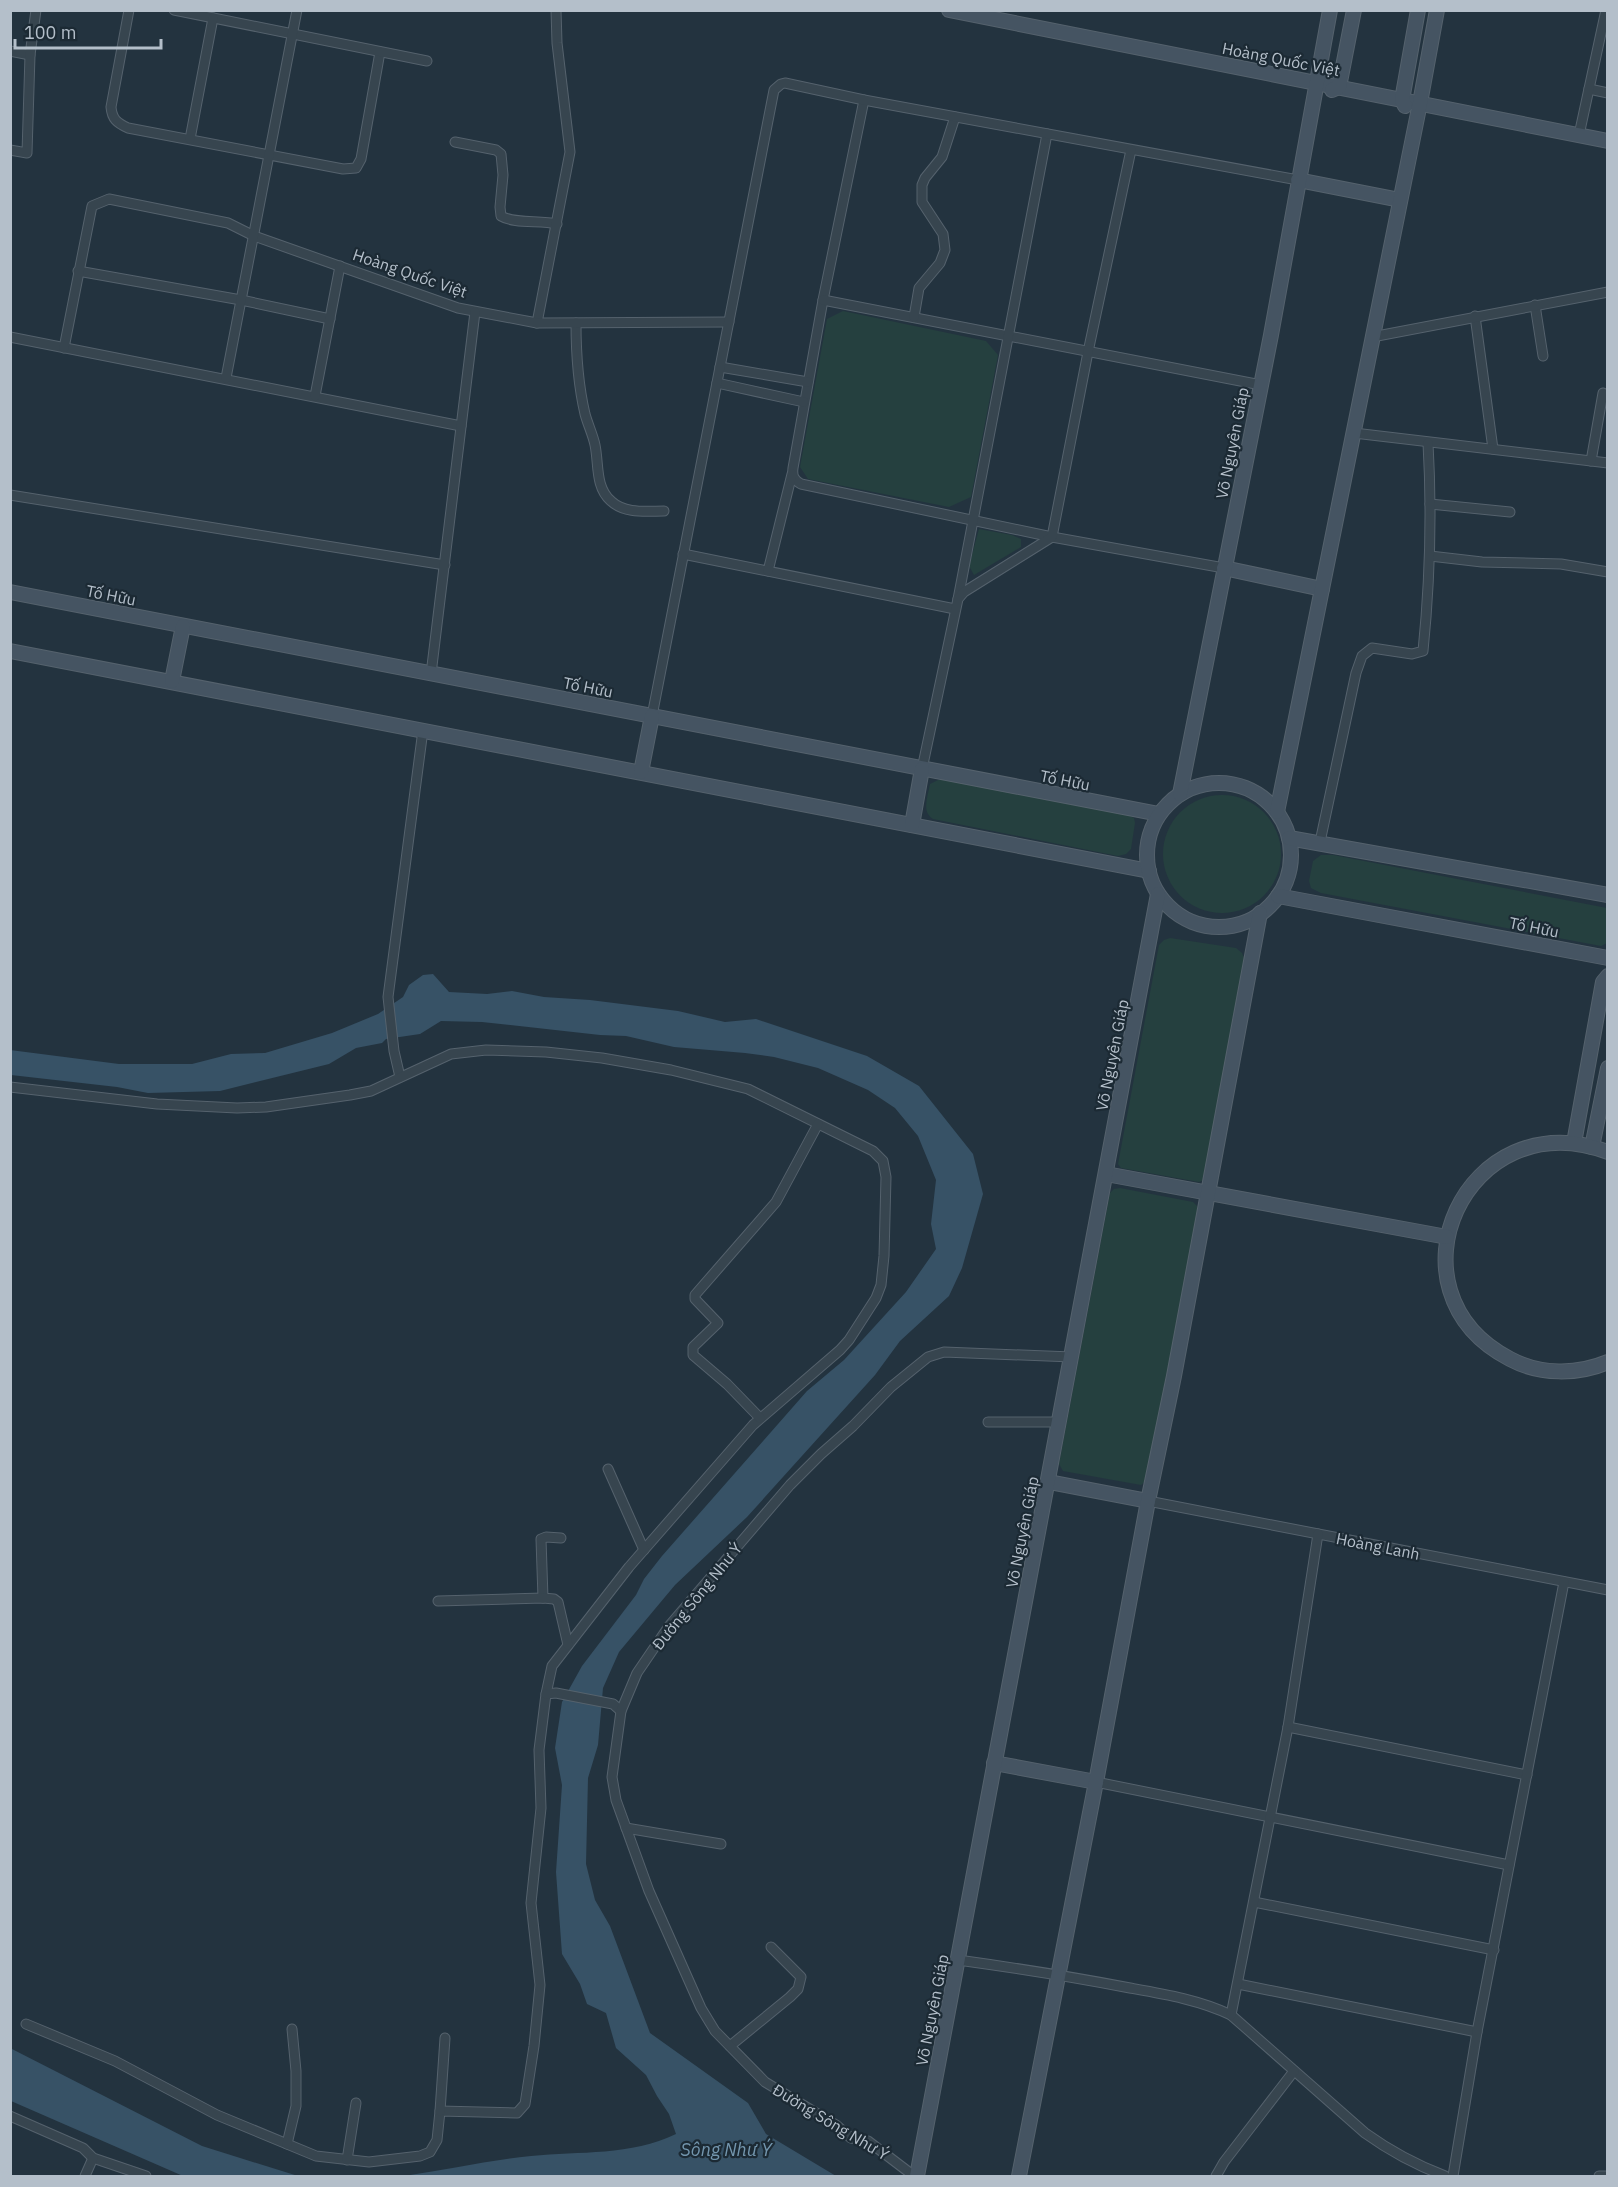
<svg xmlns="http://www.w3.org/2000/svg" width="1618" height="2187" viewBox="0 0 1618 2187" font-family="'IBM Plex Sans',sans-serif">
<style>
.green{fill:#25403f}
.water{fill:#375266}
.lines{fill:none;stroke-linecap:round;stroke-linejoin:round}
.street-casing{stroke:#55626d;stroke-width:11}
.secondary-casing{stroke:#55626d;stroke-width:16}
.street{stroke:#37454f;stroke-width:9}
.secondary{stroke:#455462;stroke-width:14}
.labels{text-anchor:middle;stroke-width:4.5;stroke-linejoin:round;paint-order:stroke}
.street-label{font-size:16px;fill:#b4bfca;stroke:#1c2a34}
.water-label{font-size:18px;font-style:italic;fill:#7396ae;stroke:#1c2a34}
</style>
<rect width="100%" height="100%" fill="#23333f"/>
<g class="green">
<path d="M843,311L986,341L998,355L971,497L949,507L808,479L800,467L827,319Z"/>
<path d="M979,529L1012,535L1021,539V547L974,575L969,566Z"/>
<path d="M940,779L1128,815L1134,818L1135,823L1131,849L1126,854L1118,856L933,819C921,812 928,796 930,784Z"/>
<circle cx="1222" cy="854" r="59"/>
<path d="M1321,855H1333L1607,908V943L1601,946L1321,893L1311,888L1309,881L1313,861Z"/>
<path d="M1170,938L1236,948L1242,953L1247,964L1204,1180L1199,1182L1121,1168L1118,1164L1159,945L1164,940Z"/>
<path d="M1120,1188L1193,1202L1197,1206L1199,1212L1148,1479L1141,1485L1063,1471L1059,1464L1110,1193L1114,1189Z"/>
</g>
<g class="water">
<path d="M433,974L449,992L487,994L512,991L544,997L590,1000L678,1011L725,1022L756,1019L867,1056L919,1086L973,1154L983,1194L962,1268L949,1296L900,1341L875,1375L747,1517L675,1585L619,1652L603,1688L598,1745L588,1778L586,1864L595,1900L610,1926L650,2033L748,2103L766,2134L836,2176H404C446,2170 489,2160 531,2156C580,2151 631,2156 676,2134L669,2114L657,2096L646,2075L616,2048L606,2013L587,2004L580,1984L562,1954L556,1872L562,1785L555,1748L562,1702L582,1666L636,1595L644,1579L662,1556L807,1391L844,1360L906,1292L936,1249L931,1224L936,1180L918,1136L895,1108L868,1090L818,1068L774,1057L745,1053L674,1047L626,1036L600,1035L482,1022L441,1021L420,1034L386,1039L382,1043L356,1048L329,1064L220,1091L148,1093L117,1087L11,1075L10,1050L119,1064H192L231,1054L265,1053L332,1033L378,1014L403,997L409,985L423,975Z"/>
<path d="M10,2048L202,2146L298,2176H183L11,2101Z"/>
</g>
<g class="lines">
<defs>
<g id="street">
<path d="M129,10L111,107C112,119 117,123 128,128L343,169L356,168L361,159L380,52"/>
<path d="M174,10L427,61"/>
<path d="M10,51L30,55"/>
<path d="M1589,89L1608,93"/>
<path d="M864,100L823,300L793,468C792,476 794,480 801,484L1052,537L1224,568"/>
<path d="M1579,135L1606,10"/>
<path d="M190,139L213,18"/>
<path d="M455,142L496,150L501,154L503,175L500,207L501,216C514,224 540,220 557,224"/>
<path d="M10,150L27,153L30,55L36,10"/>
<path d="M78,271L241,300L330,319"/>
<path d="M823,300L1261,385"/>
<path d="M1535,305L1543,356"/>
<path d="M1475,316L1493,449"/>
<path d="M914,317L919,288L940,263L945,250L943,234L922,202V185L925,178L942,157L955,117"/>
<path d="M537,323L570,152L557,43L556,10"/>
<path d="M576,323C576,354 578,384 585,414C588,425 593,435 595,445C599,464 595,487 611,501C625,514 646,511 664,511"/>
<path d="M10,337L461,426"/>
<path d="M1372,337L1608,292"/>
<path d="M64,348L92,206L109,199L228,223L254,236L458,308L537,323L729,322"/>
<path d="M720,367L808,382"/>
<path d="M226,378L297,10"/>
<path d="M717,383L804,402"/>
<path d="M315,396L340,266"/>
<path d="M1354,433L1608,463"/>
<path d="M1591,461L1603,393"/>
<path d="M10,495L445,565"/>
<path d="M1430,504L1510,512"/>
<path d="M683,554L955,609"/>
<path d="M1430,556L1482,562L1561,564L1608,572"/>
<path d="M768,571L792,474"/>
<path d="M958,599L1047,134"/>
<path d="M431,674L475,312"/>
<path d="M652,716L774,90L781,84L785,83L864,100L1298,180"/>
<path d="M922,769L958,599L964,592L1052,537L1088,352L1131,150"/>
<path d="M1320,842L1356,673L1362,656L1372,648L1412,654L1423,651C1430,582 1432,513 1428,443"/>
<path d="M400,1077L394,1051L388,997L423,730"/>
<path d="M10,1087L157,1104L237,1108L266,1107L350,1095L371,1091L451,1054L486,1050L546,1052L602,1058L671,1070L748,1089L873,1151L883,1161L886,1177L884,1256L881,1285L876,1298L849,1340L840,1350L753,1425L629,1567L552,1666L546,1694L539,1750L541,1808L531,1903L540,1985L534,2046L525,2104L517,2113L440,2111L437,2140L430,2152L420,2156L369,2162L316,2156L217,2115L115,2061L26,2024"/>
<path d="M760,1418L727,1384L693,1355V1347L718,1323L695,1299V1295L776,1202L818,1124"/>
<path d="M988,1422H1060"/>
<path d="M608,1469L644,1550"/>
<path d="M1148,1501L1608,1590"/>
<path d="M543,1598L541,1539L546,1537L561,1538"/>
<path d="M438,1601L543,1598L554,1599L558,1602L568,1645"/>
<path d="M546,1694L556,1693L613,1704L621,1711"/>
<path d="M1288,1727L1527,1775"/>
<path d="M1096,1782L1509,1865"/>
<path d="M626,1828L721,1844"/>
<path d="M1254,1902L1494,1950"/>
<path d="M958,1960C1016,1968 1073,1977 1130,1988C1164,1994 1200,2000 1231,2015L1365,2133C1390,2151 1416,2165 1445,2176"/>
<path d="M1238,1984L1477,2032"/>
<path d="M1231,2015L1288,1727L1318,1534"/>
<path d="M730,2046L790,1997L798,1989L801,1977L771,1947"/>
<path d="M440,2111L445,2038"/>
<path d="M10,2116L83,2148L93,2158L146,2176"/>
<path d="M287,2144L296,2106V2071L292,2029"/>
<path d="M347,2160L356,2103"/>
<path d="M85,2176L93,2158"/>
<path d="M914,2176L868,2141L851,2138L836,2125L765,2082L715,2031L701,2008L649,1891L616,1800L612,1777L621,1711L637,1673L669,1626L790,1485L821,1454L853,1426L891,1387L928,1357L944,1352L1072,1357"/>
<path d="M1216,2176L1224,2162L1294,2071"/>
<path d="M1453,2176L1477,2032L1564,1582"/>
<path d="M1599,2176H1608"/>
</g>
<g id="secondary">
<path d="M949,10L1608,141"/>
<path d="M1332,90L1339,87L1354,10"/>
<path d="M1405,106L1402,100L1418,10"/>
<path d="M1298,180L1400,200"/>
<path d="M1224,568L1322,589"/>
<path d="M10,592L1159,814"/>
<path d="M10,651L1149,871"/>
<path d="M172,681L183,626"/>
<path d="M641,772L652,716"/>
<circle cx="1219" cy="855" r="72"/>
<path d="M1180,794L1271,335L1330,10"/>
<path d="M1277,812L1420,103L1437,10"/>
<path d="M912,825L922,769"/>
<path d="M1289,838L1608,895"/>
<path d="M1278,896L1608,958"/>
<path d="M1574,1143L1603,982L1608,976"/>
<path d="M1592,1147L1608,1068"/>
<path d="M1608,1152C1466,1099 1379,1291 1510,1359C1540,1375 1577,1375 1608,1362"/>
<path d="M1106,1174L1447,1237"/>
<path d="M1049,1482L1148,1501"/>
<path d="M994,1763L1096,1782"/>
<path d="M917,2176L1158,894"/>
<path d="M1019,2176L1096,1782L1148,1501L1174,1376L1260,913"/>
</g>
</defs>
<use href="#street" class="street-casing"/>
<use href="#secondary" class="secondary-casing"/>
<use href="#street" class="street"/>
<use href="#secondary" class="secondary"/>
</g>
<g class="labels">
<g class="street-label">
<text transform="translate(1281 59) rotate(11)" y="6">Hoàng Quốc Việt</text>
<text transform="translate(410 273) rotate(19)" y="6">Hoàng Quốc Việt</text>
<text transform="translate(1232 443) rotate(-79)" y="6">Võ Nguyên Giáp</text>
<text transform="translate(111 595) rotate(11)" y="6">Tố Hữu</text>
<text transform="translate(588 687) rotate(11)" y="6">Tố Hữu</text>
<text transform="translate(1065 780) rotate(11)" y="6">Tố Hữu</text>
<text transform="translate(1534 927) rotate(11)" y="6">Tố Hữu</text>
<text transform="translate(1112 1055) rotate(-79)" y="6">Võ Nguyên Giáp</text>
<text transform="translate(1022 1532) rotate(-79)" y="6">Võ Nguyên Giáp</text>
<text transform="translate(1378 1546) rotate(11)" y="6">Hoàng Lanh</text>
<text transform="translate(697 1596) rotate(-51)" y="6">Đường Sông Như Ý</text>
<text transform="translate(932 2010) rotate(-79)" y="6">Võ Nguyên Giáp</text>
<text transform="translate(831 2122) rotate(31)" y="6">Đường Sông Như Ý</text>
</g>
<g class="water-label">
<text x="726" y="2156">Sông Như Ý</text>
</g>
</g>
<rect width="1618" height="2187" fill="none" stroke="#b4bfca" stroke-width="24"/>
<path d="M15 39v9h146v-9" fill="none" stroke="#b4bfca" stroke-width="3"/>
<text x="24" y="39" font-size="18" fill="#b4bfca" stroke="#1c2a34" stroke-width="4.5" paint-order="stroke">100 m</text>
</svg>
